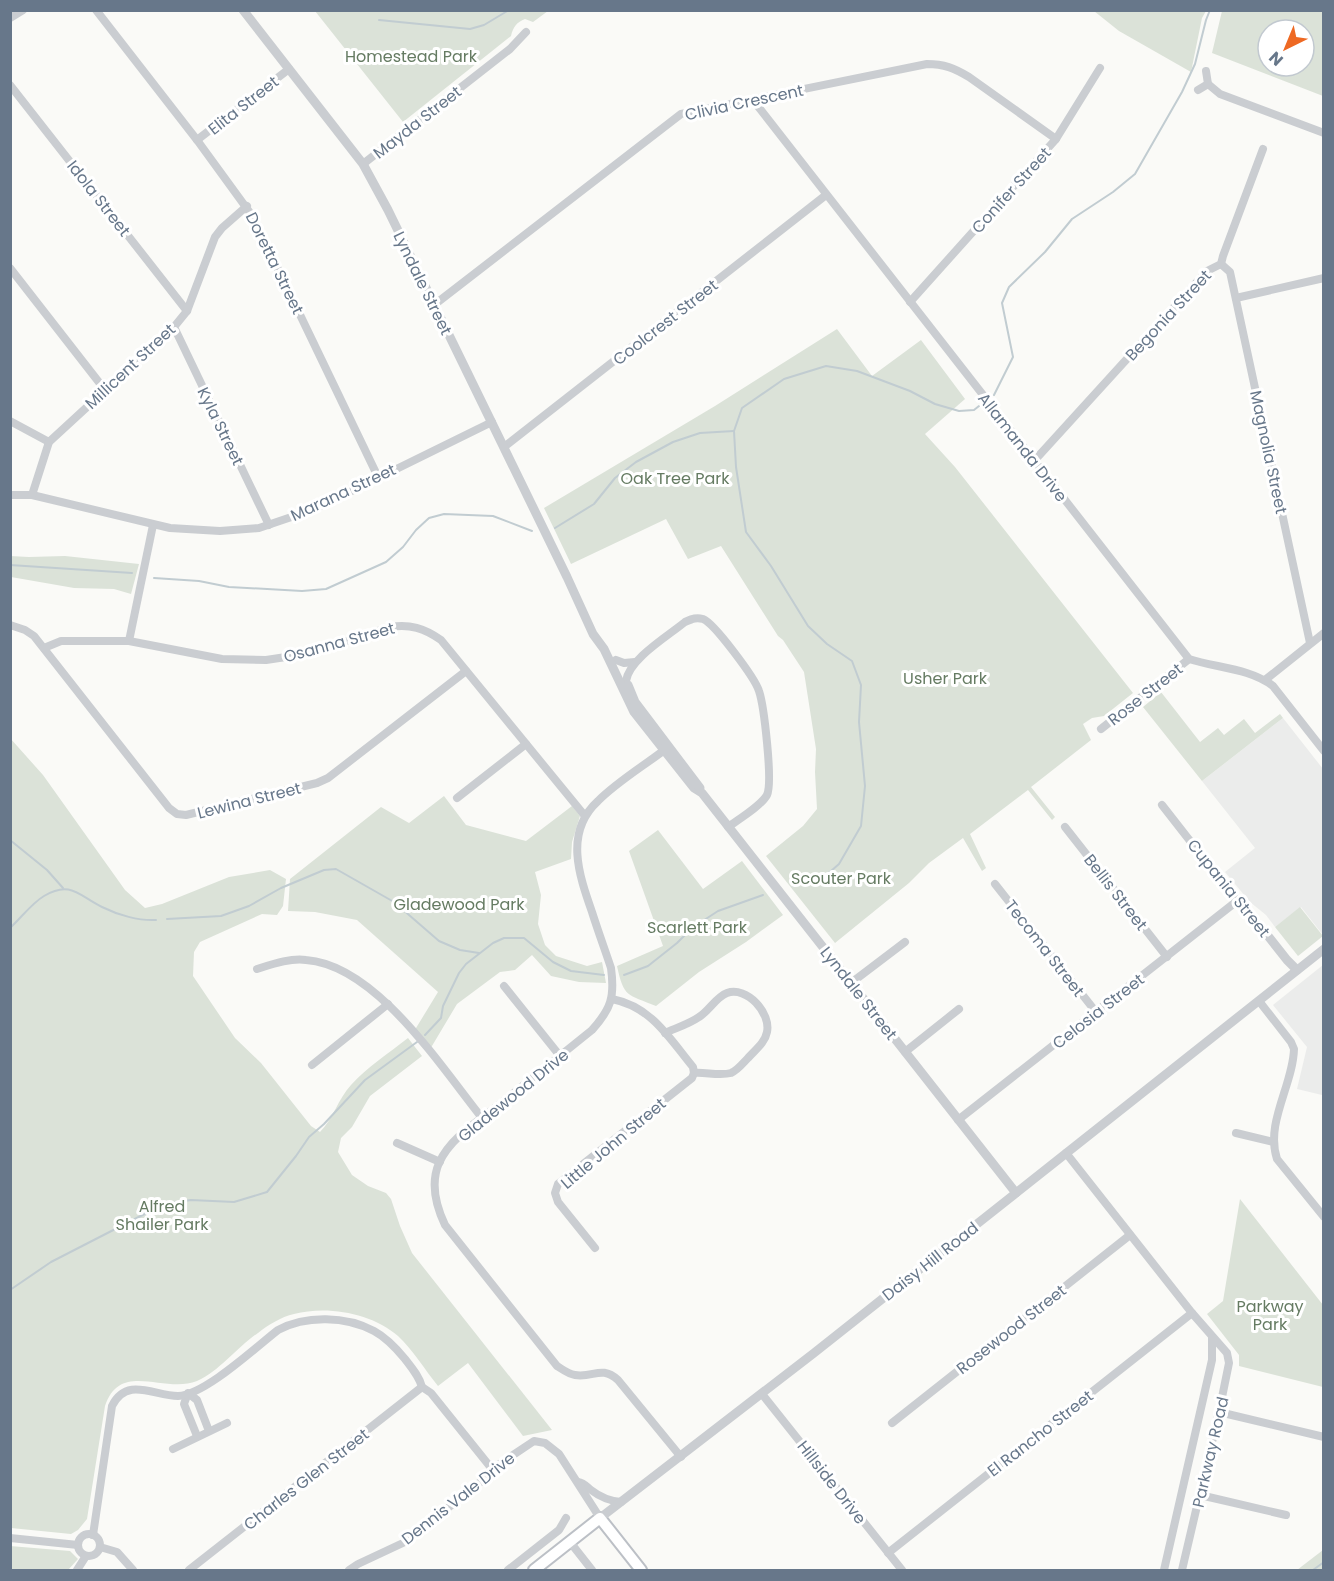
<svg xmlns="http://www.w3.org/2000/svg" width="1334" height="1581" viewBox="0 0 1334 1581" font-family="Poppins,sans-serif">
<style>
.built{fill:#ebeceb}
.green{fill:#dbe2d8;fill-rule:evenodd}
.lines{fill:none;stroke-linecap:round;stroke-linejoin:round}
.stream{stroke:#c1ccd1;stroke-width:2}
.secondary-casing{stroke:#bcc0c6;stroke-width:14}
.minor{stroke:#cacdd1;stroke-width:8}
.tertiary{stroke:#cacdd1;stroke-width:9}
.secondary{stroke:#fff;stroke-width:10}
.labels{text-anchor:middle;stroke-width:6;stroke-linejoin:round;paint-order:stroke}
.park-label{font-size:16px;fill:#657b62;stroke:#fff}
.street-label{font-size:16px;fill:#67778a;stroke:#fff}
</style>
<rect width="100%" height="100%" fill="#fafaf7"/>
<g class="built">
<path d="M1283,718L1323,769V935L1301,907L1275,927L1266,915L1250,902L1225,872L1255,848L1202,781Z"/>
<path d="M1323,965V1102L1322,1095L1297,1089L1307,1047L1273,1005Z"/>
</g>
<g class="green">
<path d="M315,11H548L533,22L525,19C517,22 513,27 511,36L403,122Z"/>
<path d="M1094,11H1206L1202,18L1191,72L1119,31Z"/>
<path d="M1222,11H1323V96L1212,53ZM1268,30H1304V66H1268Z"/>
<path d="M837,329L872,376L921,340L965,399L925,434L955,467L1133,693L1104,716L1092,718L1083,724L1091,740L1031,787L1055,817L1052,820L1028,790L970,834L986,868L982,871L963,838L929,863L909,883L835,943L766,856L803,826L817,809L815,772L816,749L804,672L783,640L778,636L721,546L688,559L666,519L571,564L544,508L715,406Z"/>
<path d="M10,556L29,557L65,556L139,564L131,594L114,589L74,588L11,577Z"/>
<path d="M1161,692L1200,742L1218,728L1224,735L1244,719L1255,733L1280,714L1283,718L1202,781L1143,707Z"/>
<path d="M10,738L43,775L125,890L145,908L162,904L229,877L270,870L286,879L283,906L277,915L262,914L200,942L194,952L193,976L235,1038L261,1063L311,1126L320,1132C333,1119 338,1099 351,1085C367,1067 389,1053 408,1038L422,1056L370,1096L352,1127L341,1138L338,1152L352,1175L368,1186L386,1193L391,1199L400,1226L412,1253L552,1430L523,1436L468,1363L438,1386C425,1370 413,1350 398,1336C372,1313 327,1305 294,1314C281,1317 268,1325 258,1333C237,1347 220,1371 197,1381C164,1394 120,1360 105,1406L87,1519L78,1530L71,1534L11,1528Z"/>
<path d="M444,796L466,825L526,841L572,806L580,816L572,842L571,859L535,872L541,895L538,924L545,945L556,956L587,966L602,962L606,983L579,982L551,976L532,955L515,970L500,972L457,1004L429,1051L413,1033L438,992L357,920L315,912L288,911L290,879L381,807L409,823Z"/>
<path d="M658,830L703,889L742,861L783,915L746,942L699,972L656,1006C627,994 624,998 617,966L663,946L629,851Z"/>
<path d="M1300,907L1323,936L1298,956L1275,927Z"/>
<path d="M1240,1199L1323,1305V1387L1239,1366V1355L1207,1314L1223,1301Z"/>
<path d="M10,1546L70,1551L78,1559L68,1570H11Z"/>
<path d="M1323,1550V1570H1297Z"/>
</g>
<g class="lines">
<g class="stream">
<path d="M379,20L470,29L484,25L509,10"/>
<path d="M994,395L1013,357L1002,303L1009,287L1045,252L1072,219L1113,192L1135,174L1182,92L1195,64L1206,20L1210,10"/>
<path d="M555,528L594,504L615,478L636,462L673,442L700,433L734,431"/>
<path d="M10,565L132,573"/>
<path d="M154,578L199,581L229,587L302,591L326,589L386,562L403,547L416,530L429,518L444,514L493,516L532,531"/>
<path d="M10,840L47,870L63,888"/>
<path d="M793,886L823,878L839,864L861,826L865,786L859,722L861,685L852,661L827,644L808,626L771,566L746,532L736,467L734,431L742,408L784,379L826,366L857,371L910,391L935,404L959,411L974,410L979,406"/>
<path d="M167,919L221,916L249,906L281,888L324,870L336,869L394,902L439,941L460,950L479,953"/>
<path d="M10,928C21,918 32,903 44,896C71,880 79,896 102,907C118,915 139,921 156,920"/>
<path d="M624,975L648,966L677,943L692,928L718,911L763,895"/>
<path d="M425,1035L441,1018L443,1006L459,973L466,964L493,943L504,938H524L553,962L571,971L604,975"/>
<path d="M10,1290L51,1262L164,1204L191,1200L234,1202L267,1192L296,1156L309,1137L324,1124L365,1080L417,1042"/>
<path d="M1313,1570L1324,1562"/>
</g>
<defs>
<path id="secondary" d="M534,1570L600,1518L641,1570"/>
</defs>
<use href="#secondary" class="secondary-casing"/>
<g class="minor">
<path d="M96,10L197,140L253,217L378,477"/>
<path d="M10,18L23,10"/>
<path d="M1208,84L1220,94L1324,133"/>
<path d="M10,85L187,311"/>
<path d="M1198,90L1208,84L1206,71"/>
<path d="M753,100L1189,659C1217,668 1249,668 1273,686L1324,751"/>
<path d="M197,140L289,69"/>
<path d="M363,164L510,49L526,32"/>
<path d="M1221,264L1230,272L1310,643"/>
<path d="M10,268L105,390"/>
<path d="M1236,298L1324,278"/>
<path d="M910,302L1056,139L1100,68"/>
<path d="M434,305L681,114L927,64C944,64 954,68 969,77L1056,139"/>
<path d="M174,327L269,525"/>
<path d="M10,421L49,442"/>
<path d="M504,447L826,195"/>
<path d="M1034,461L1207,271L1221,264L1223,256L1263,149"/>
<path d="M10,495H32L170,528L220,531L259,528L315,509L492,422"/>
<path d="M32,495L49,442L174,327L187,311L215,237L222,228L247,206"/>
<path d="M10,625L25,630L34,636L169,808L177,814L186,815L317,783L328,778L466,671"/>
<path d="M129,641L153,525"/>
<path d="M44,648L61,641H129L222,659L266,660L306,654L390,627C410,624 424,628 441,640L585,816"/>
<path d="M616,660L624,663L635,662"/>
<path d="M1265,680L1324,633"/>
<path d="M626,681C629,659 668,636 685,622C692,619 696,617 703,619C714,623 755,678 759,691C764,706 773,782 767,795C761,806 739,819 728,827"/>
<path d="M1101,729L1189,659"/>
<path d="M663,751C642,767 617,782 598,801C564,832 579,875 592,912C598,931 605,950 611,968C615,997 611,1009 592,1030C563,1053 534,1077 505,1100C483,1118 451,1136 439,1163C430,1184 436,1206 445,1225L557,1366C562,1369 568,1374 575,1375C594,1378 601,1365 618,1380L681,1457"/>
<path d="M457,798L526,744"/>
<path d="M1162,805L1237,901L1261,927"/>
<path d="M1065,827L1167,957"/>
<path d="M995,884L1096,1012"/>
<path d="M257,969C273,964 290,958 306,960C376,965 441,1067 482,1118"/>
<path d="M851,983L905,942"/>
<path d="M504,986L560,1056"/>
<path d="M612,999C652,1007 669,1038 693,1067L694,1073"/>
<path d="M1259,1001L1291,1042L1294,1049C1293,1085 1265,1123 1277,1159L1324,1217"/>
<path d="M665,1033C676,1028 689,1024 699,1017C709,1011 716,997 727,993C747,986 771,1013 767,1032C765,1043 755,1050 748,1058C743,1063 738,1070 731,1073C720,1076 705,1072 694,1073"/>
<path d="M905,1052L959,1009"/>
<path d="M312,1065L388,1004"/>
<path d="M958,1120L1237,901"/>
<path d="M1236,1133L1274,1142"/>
<path d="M397,1143L440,1162"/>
<path d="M1066,1153L1192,1313L1227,1353L1229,1363L1219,1412L1182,1570"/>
<path d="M595,1248L558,1202L555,1193L558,1184L692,1078L694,1073"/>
<path d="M762,1394L902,1570"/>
<path d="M1219,1412L1324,1437"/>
<path d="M892,1423L1130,1235"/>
<path d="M197,1436L184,1404L188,1393L197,1400L209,1431"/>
<path d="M173,1449L227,1423"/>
<path d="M578,1482C584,1483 586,1486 591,1490C600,1497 610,1501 621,1502"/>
<path d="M1200,1495L1286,1515"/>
<circle cx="89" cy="1545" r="11"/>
<path d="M93,1535L112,1406C127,1376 154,1396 178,1396C205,1395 256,1347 278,1330C306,1315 346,1316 374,1331C387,1338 396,1348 405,1359C412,1368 419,1376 422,1387L431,1393L492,1469"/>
<path d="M10,1538L78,1545"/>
<path d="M570,1542L592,1570"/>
<path d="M100,1547L117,1552L133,1570"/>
<path d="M888,1553L1192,1313"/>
<path d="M77,1570L86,1556"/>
<path d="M189,1570L422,1387"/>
<path d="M349,1570L358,1564L405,1542L483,1480L492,1469L534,1441L545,1443L559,1454L600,1518"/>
<path d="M508,1570L559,1530L566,1518"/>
<path d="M1164,1570L1212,1360V1338"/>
</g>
<g class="tertiary">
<path d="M243,10L363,164L388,210L567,577L593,634L604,649L634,712L694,788L702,793L1016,1193"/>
<path d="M628,685L635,702L700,788"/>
<path d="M1261,927L1287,960L1297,970"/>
<path d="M600,1518L814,1353L1324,949"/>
</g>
<use href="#secondary" class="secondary"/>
</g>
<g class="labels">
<g class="park-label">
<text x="411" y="62">Homestead Park</text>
<text x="675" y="484">Oak Tree Park</text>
<text x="945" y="684">Usher Park</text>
<text x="841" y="884">Scouter Park</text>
<text x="459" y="910">Gladewood Park</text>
<text x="697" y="933">Scarlett Park</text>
<text x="162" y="1212">Alfred<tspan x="162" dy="18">Shailer Park</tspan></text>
<text x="1270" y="1312">Parkway<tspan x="1270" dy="18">Park</tspan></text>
</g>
<g class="street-label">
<text transform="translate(744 102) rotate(-12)" y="6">Clivia Crescent</text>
<text transform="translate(243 105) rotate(-38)" y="6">Elita Street</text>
<text transform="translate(417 122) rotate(-38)" y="6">Mayda Street</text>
<text transform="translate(1011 190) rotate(-48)" y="6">Conifer Street</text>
<text transform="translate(99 198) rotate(52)" y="6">Idola Street</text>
<text transform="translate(275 263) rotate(64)" y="6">Doretta Street</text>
<text transform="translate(423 283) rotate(64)" y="6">Lyndale Street</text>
<text transform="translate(1168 315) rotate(-47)" y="6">Begonia Street</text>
<text transform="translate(665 322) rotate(-38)" y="6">Coolcrest Street</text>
<text transform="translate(130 366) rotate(-43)" y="6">Millicent Street</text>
<text transform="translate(221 426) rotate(64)" y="6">Kyla Street</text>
<text transform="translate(1023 447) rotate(52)" y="6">Allamanda Drive</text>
<text transform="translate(1269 452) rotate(78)" y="6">Magnolia Street</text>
<text transform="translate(343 492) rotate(-25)" y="6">Marana Street</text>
<text transform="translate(339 642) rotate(-15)" y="6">Osanna Street</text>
<text transform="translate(1145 694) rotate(-38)" y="6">Rose Street</text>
<text transform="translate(249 800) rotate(-14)" y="6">Lewina Street</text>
<text transform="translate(1229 888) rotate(51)" y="6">Cupania Street</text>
<text transform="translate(1116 892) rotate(52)" y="6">Bellis Street</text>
<text transform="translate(1045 948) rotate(52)" y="6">Tecoma Street</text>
<text transform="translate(859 993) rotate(52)" y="6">Lyndale Street</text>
<text transform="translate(1098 1011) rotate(-38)" y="6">Celosia Street</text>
<text transform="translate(513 1095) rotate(-39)" y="6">Gladewood Drive</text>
<text transform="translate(613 1143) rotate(-40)" y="6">Little John Street</text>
<text transform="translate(930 1261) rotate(-38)" y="6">Daisy Hill Road</text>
<text transform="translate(1011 1329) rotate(-38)" y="6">Rosewood Street</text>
<text transform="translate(1040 1433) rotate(-38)" y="6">El Rancho Street</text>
<text transform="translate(1210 1452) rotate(-77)" y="6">Parkway Road</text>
<text transform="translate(306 1479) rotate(-38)" y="6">Charles Glen Street</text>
<text transform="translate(832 1482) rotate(52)" y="6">Hillside Drive</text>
<text transform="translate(458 1498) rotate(-38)" y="6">Dennis Vale Drive</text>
</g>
</g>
<rect width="1334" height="1581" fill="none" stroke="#67778a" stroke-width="24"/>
<g transform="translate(1286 48) rotate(223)"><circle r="28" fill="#ffffff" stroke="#c2c9d0" stroke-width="1.5"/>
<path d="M0-4.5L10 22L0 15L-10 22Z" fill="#ee6923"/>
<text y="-9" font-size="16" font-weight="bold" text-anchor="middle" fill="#67778a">N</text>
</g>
</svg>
